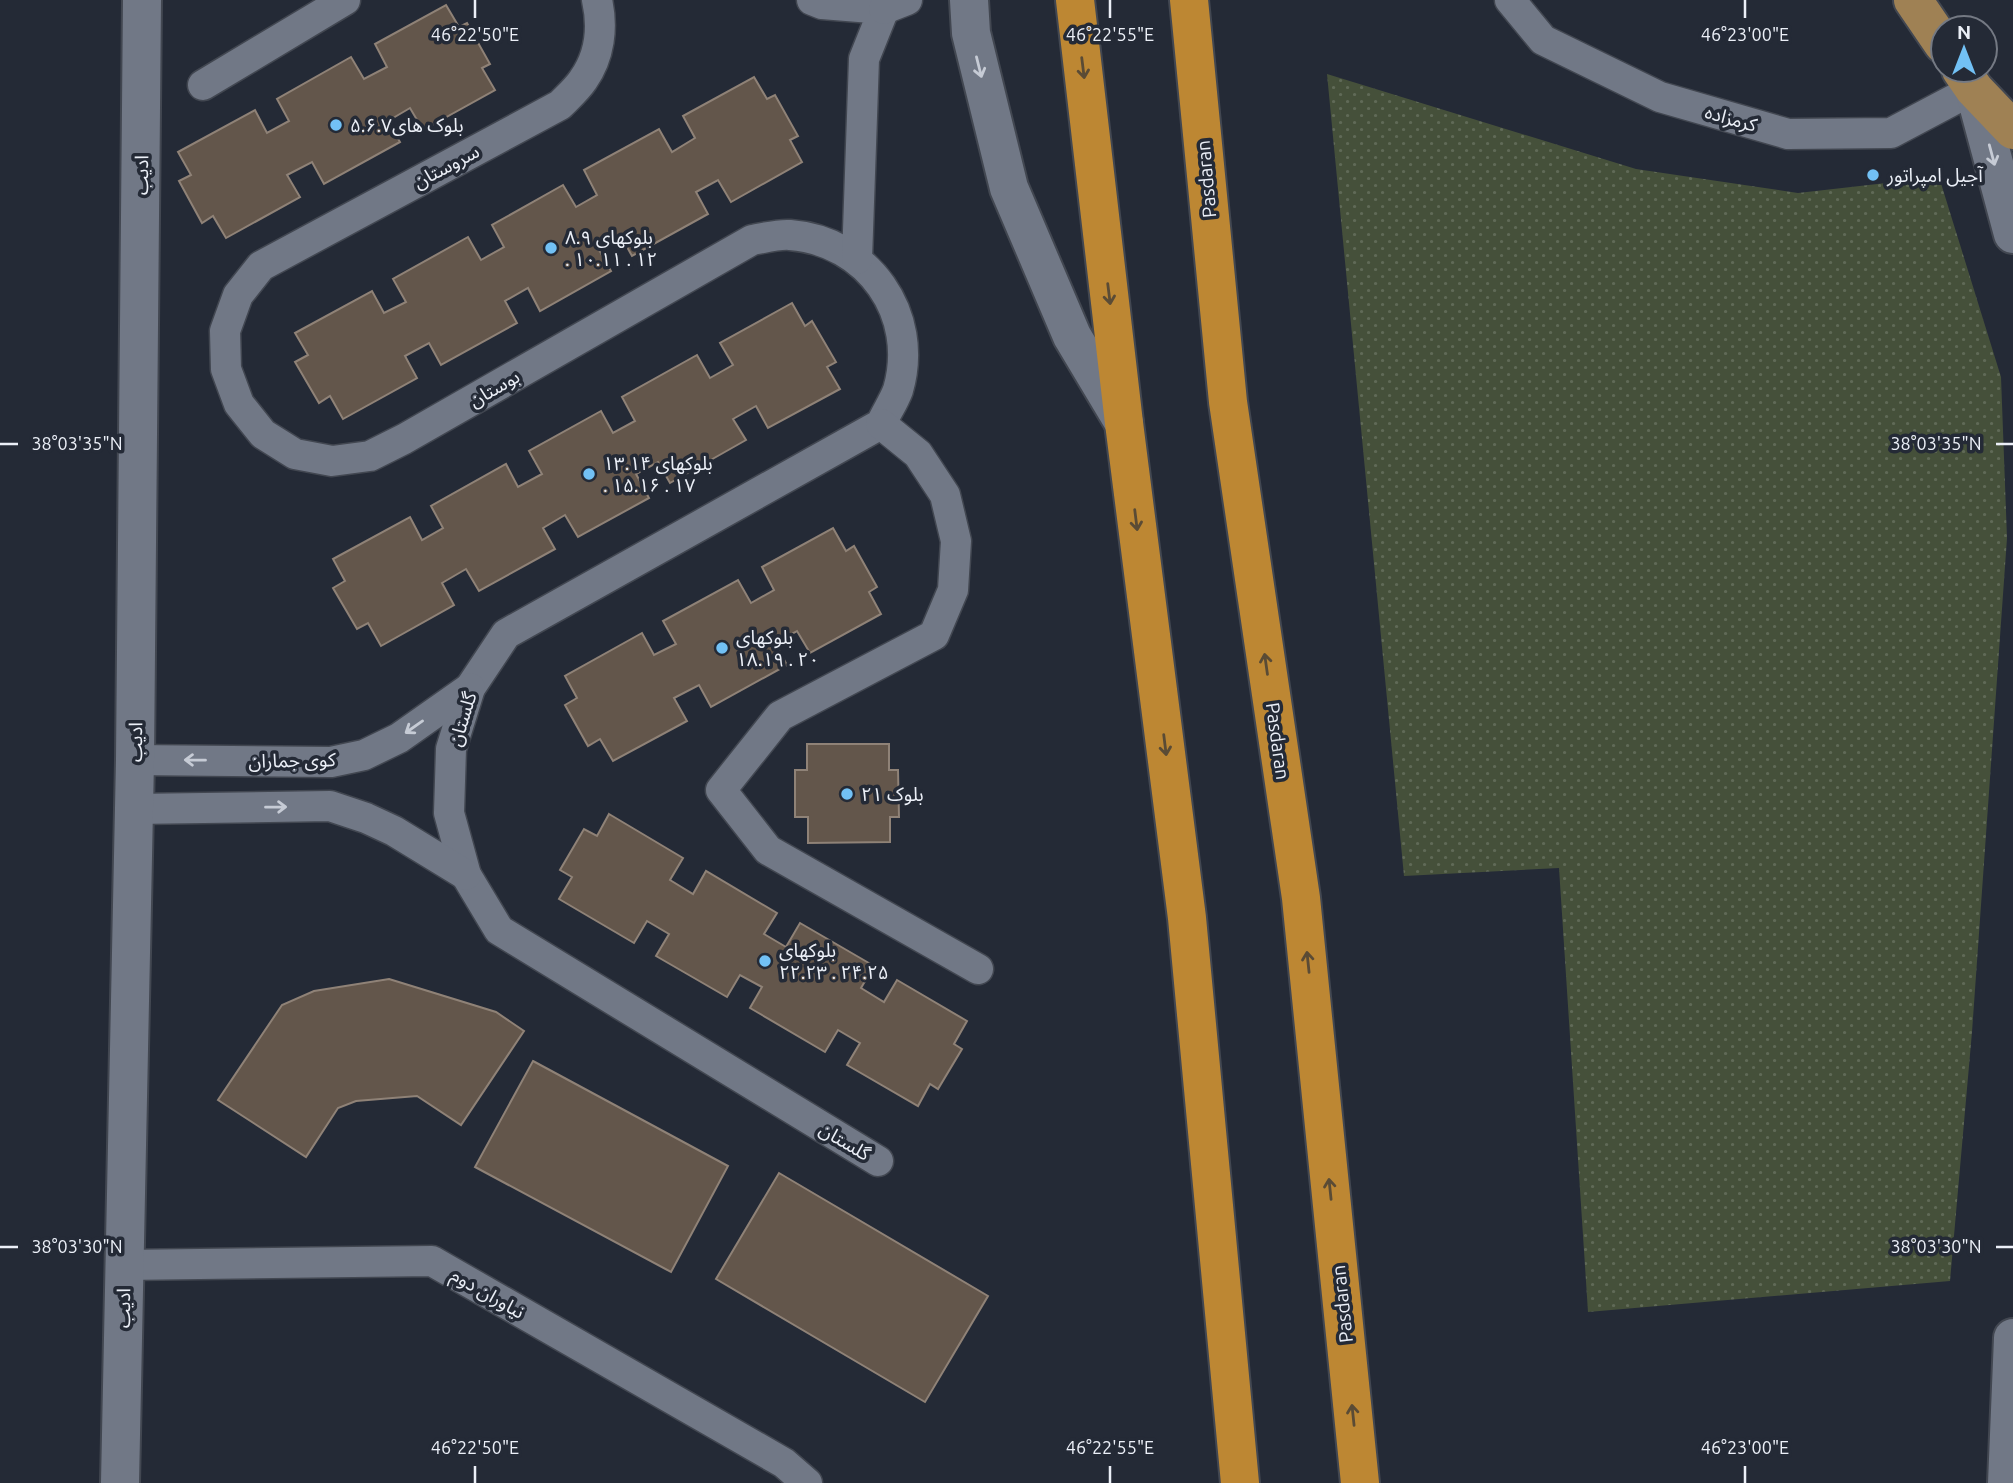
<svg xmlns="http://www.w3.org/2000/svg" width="2013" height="1483" viewBox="0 0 2013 1483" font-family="Ubuntu,'Noto Sans Arabic',sans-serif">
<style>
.grass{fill:url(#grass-dots)}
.building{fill:#63564b;stroke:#8f8277;stroke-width:2}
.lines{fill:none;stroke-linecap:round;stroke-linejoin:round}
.street-casing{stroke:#424751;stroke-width:33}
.secondary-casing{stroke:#424751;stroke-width:42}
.primary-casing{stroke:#424751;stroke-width:42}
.highway-casing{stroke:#424751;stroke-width:42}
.street{stroke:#717886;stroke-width:30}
.secondary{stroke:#717886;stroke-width:38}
.primary{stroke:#9f8154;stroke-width:38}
.highway{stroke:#bd8733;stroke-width:38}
.oneway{stroke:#c6cbd5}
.oneway2{stroke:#5a4b35}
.ticks{fill:none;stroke:#ebeff7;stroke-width:2.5}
.poi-dot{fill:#72c1f5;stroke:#242a36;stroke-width:2.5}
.labels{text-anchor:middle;stroke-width:7;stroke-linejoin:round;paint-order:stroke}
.street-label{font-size:19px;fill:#ebeff7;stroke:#242a36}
.poi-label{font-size:19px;fill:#ebeff7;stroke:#242a36;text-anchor:start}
.ticks-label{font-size:18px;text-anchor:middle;fill:#ebeff7;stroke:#242a36;stroke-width:7;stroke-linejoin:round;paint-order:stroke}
</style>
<defs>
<pattern id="grass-dots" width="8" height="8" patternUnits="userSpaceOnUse" patternTransform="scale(1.75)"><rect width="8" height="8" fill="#45503a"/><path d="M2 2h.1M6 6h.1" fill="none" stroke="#606a57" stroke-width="1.8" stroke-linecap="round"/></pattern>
</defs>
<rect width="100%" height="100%" fill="#242a36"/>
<path class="grass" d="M1327,74L1636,169L1798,193L1939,177L2001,377L2007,538L1972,1032L1950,1281L1588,1312L1559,868L1404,876Z"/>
<g class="building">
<path d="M446,5L459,27L467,23L490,64L482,68L495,90L423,130L410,108L388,121L400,142L324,184L312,162L287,175L300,197L226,238L213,216L202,223L179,181L191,175L178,152L255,110L267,133L289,121L277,99L351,57L364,79L387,67L375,44Z"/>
<path d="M754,77L767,99L775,95L798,136L790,140L802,162L731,202L718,180L696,192L708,214L632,256L621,236L598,248L611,271L540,311L528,288L505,301L517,323L441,365L429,343L405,356L417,378L343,419L330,396L319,403L295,362L308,355L295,333L372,291L384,313L406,302L393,279L468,237L481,260L504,247L492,225L563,185L576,207L597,195L584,170L659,129L672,152L695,138L683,116Z"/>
<path d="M792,303L805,326L812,321L836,362L827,367L840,389L768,428L756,406L733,419L746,440L670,483L658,462L636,474L649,498L578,537L565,515L543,528L555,549L479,591L466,569L442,583L454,605L381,646L368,623L357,629L333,588L345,581L333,559L410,517L422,540L443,528L431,506L506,464L518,487L542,474L529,451L601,411L613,433L635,421L622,397L697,355L710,378L733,365L720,343Z"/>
<path d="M833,528L846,551L854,546L877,587L869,592L881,614L810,653L797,631L775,643L787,665L711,707L699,685L674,698L687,721L613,761L600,739L588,746L565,705L577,698L565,676L642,633L654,655L676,644L663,621L738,580L751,603L774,590L762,567Z"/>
<path d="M807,744H889V770H898L899,817H890V842L808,843V817H795V770H807Z"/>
<path d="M609,814L683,858L670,880L693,894L706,871L777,913L764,934L786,947L800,923L874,966L861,988L884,1002L897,980L967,1021L954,1044L962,1049L938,1089L930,1084L918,1106L847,1065L860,1043L838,1030L825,1052L750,1008L762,987L740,975L727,997L656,956L669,934L647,921L634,943L559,899L572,877L560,870L584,829L597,836Z"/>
<path d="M389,979L496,1012L524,1031L461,1125L417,1096L356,1101L338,1108L306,1157L218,1100L282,1005L314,991Z"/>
<path d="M533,1061L728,1166L671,1272L475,1167Z"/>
<path d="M779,1173L988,1296L925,1402L716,1279Z"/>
</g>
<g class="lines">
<defs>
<g id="street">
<path d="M597,0C603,27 600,56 583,80C577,89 568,97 560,105L261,266L238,295L225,331L226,369L239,404L263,434L295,454L332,461L370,456L404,439L752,240C764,238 778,234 790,235C868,241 920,314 898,390C894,401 886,413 881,424L506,634L470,688L451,749L449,813L466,875L499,930L878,1161"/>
<path d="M812,0L822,4L884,9L864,59L857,259"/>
<path d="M1510,0L1543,40L1660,97L1788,134L1891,133L1974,89"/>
<path d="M884,9L907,0"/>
<path d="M203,85L345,0"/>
<path d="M881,424L918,454L945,495L956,541L953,590L934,635L780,716L721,790L768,850L978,969"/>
<path d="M135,760L331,762L364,755L399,738L470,688"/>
<path d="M134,809L330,806L366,818L394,831L466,875"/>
<path d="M124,1265L432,1261L784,1463L807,1483"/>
</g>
<g id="secondary">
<path d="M969,0L971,33L1009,188L1072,336L1124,423"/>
<path d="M1974,89L2013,234"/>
<path d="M120,1483L135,760L142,0"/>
<path d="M2007,1483L2013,1338"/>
</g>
<g id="primary">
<path d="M1913,0L1943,44"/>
<path d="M1961,70L1974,89L2013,130"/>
</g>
<g id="highway">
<path d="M1075,0L1124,423L1187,918L1240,1483"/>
<path d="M1189,0L1228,402L1301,898L1360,1483"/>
</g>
</defs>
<use href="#street" class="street-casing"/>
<use href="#secondary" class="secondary-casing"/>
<use href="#primary" class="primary-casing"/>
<use href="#highway" class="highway-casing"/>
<use href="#street" class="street"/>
<use href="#secondary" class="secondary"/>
<use href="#primary" class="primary"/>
<use href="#highway" class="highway"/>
</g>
<defs><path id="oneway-shaft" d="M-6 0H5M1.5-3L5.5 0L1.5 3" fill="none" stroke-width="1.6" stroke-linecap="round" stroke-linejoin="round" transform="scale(1.75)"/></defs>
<g class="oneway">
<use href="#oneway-shaft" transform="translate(979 67) rotate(76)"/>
<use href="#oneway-shaft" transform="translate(1992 155) rotate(75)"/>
<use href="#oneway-shaft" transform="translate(414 727) rotate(145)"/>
<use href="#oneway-shaft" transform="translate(195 760) rotate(-179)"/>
<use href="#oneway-shaft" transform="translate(276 807) rotate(-1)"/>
</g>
<g class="oneway2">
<use href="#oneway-shaft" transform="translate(1083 68) rotate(83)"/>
<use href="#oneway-shaft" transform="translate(1109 294) rotate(83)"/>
<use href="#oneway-shaft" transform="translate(1136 520) rotate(83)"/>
<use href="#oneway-shaft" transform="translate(1266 664) rotate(-98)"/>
<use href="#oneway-shaft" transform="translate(1165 745) rotate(83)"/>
<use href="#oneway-shaft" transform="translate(1308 962) rotate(-96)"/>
<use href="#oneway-shaft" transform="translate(1330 1189) rotate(-96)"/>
<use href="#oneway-shaft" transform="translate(1353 1415) rotate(-96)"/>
</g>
<path class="ticks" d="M475,0V18M1110,0V18M1745,0V18M0,444H18M1996,444H2013M0,1247H18M1996,1247H2013M475,1466V1483M1110,1466V1483M1745,1466V1483"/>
<g class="poi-dot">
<circle cx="336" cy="125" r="7"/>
<circle cx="1873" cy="175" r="7"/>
<circle cx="551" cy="248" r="7"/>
<circle cx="589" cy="474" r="7"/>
<circle cx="722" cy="648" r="7"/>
<circle cx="847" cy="794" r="7"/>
<circle cx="765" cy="961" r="7"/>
</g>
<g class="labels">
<g class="street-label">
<text transform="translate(1731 118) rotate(16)" y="7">کرمزاده</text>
<text transform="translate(446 166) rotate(-28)" y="7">سروستان</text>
<text transform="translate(141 175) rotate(-89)" y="7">ادیب</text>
<text transform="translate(1206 179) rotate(-95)" y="7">Pasdaran</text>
<text transform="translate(494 388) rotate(-30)" y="7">بوستان</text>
<text transform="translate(462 719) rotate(-73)" y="7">گلستان</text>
<text transform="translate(1278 741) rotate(82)" y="7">Pasdaran</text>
<text transform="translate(135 742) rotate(-89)" y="7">ادیب</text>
<text transform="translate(292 760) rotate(-1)" y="7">کوی جماران</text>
<text transform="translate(845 1141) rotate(31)" y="7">گلستان</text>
<text transform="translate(488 1293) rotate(30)" y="7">نیاوران دوم</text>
<text transform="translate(1342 1304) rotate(-96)" y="7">Pasdaran</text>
<text transform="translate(123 1308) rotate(-89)" y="7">ادیب</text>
</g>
<g class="poi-label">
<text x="350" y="132">بلوک های۵.۶.۷</text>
<text x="1887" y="182">آجیل امپراتور</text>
<text x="565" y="244">بلوکهای ۸.۹<tspan x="565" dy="22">. ۱۰.۱۱ . ۱۲</tspan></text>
<text x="603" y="470">بلوکهای ۱۳.۱۴<tspan x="603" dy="22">. ۱۵.۱۶ . ۱۷</tspan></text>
<text x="736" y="644">بلوکهای<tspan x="736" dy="22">۱۸.۱۹ . ۲۰</tspan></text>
<text x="861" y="801">بلوک ۲۱</text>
<text x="779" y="957">بلوکهای<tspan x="779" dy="22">۲۲.۲۳ . ۲۴.۲۵</tspan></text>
</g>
</g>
<g class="ticks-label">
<text x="475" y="41">46°22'50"E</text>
<text x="1110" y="41">46°22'55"E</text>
<text x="1745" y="41">46°23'00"E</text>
<text x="77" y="450">38°03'35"N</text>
<text x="1936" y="450">38°03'35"N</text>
<text x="77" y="1253">38°03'30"N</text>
<text x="1936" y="1253">38°03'30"N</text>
<text x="475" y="1454">46°22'50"E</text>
<text x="1110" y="1454">46°22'55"E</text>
<text x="1745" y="1454">46°23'00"E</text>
</g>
<g transform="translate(1964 49)"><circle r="33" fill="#242a36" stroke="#747983" stroke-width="2"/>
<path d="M0-5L12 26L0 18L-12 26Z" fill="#72c1f5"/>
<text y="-10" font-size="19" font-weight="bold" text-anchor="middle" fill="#ebeff7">N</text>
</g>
</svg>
